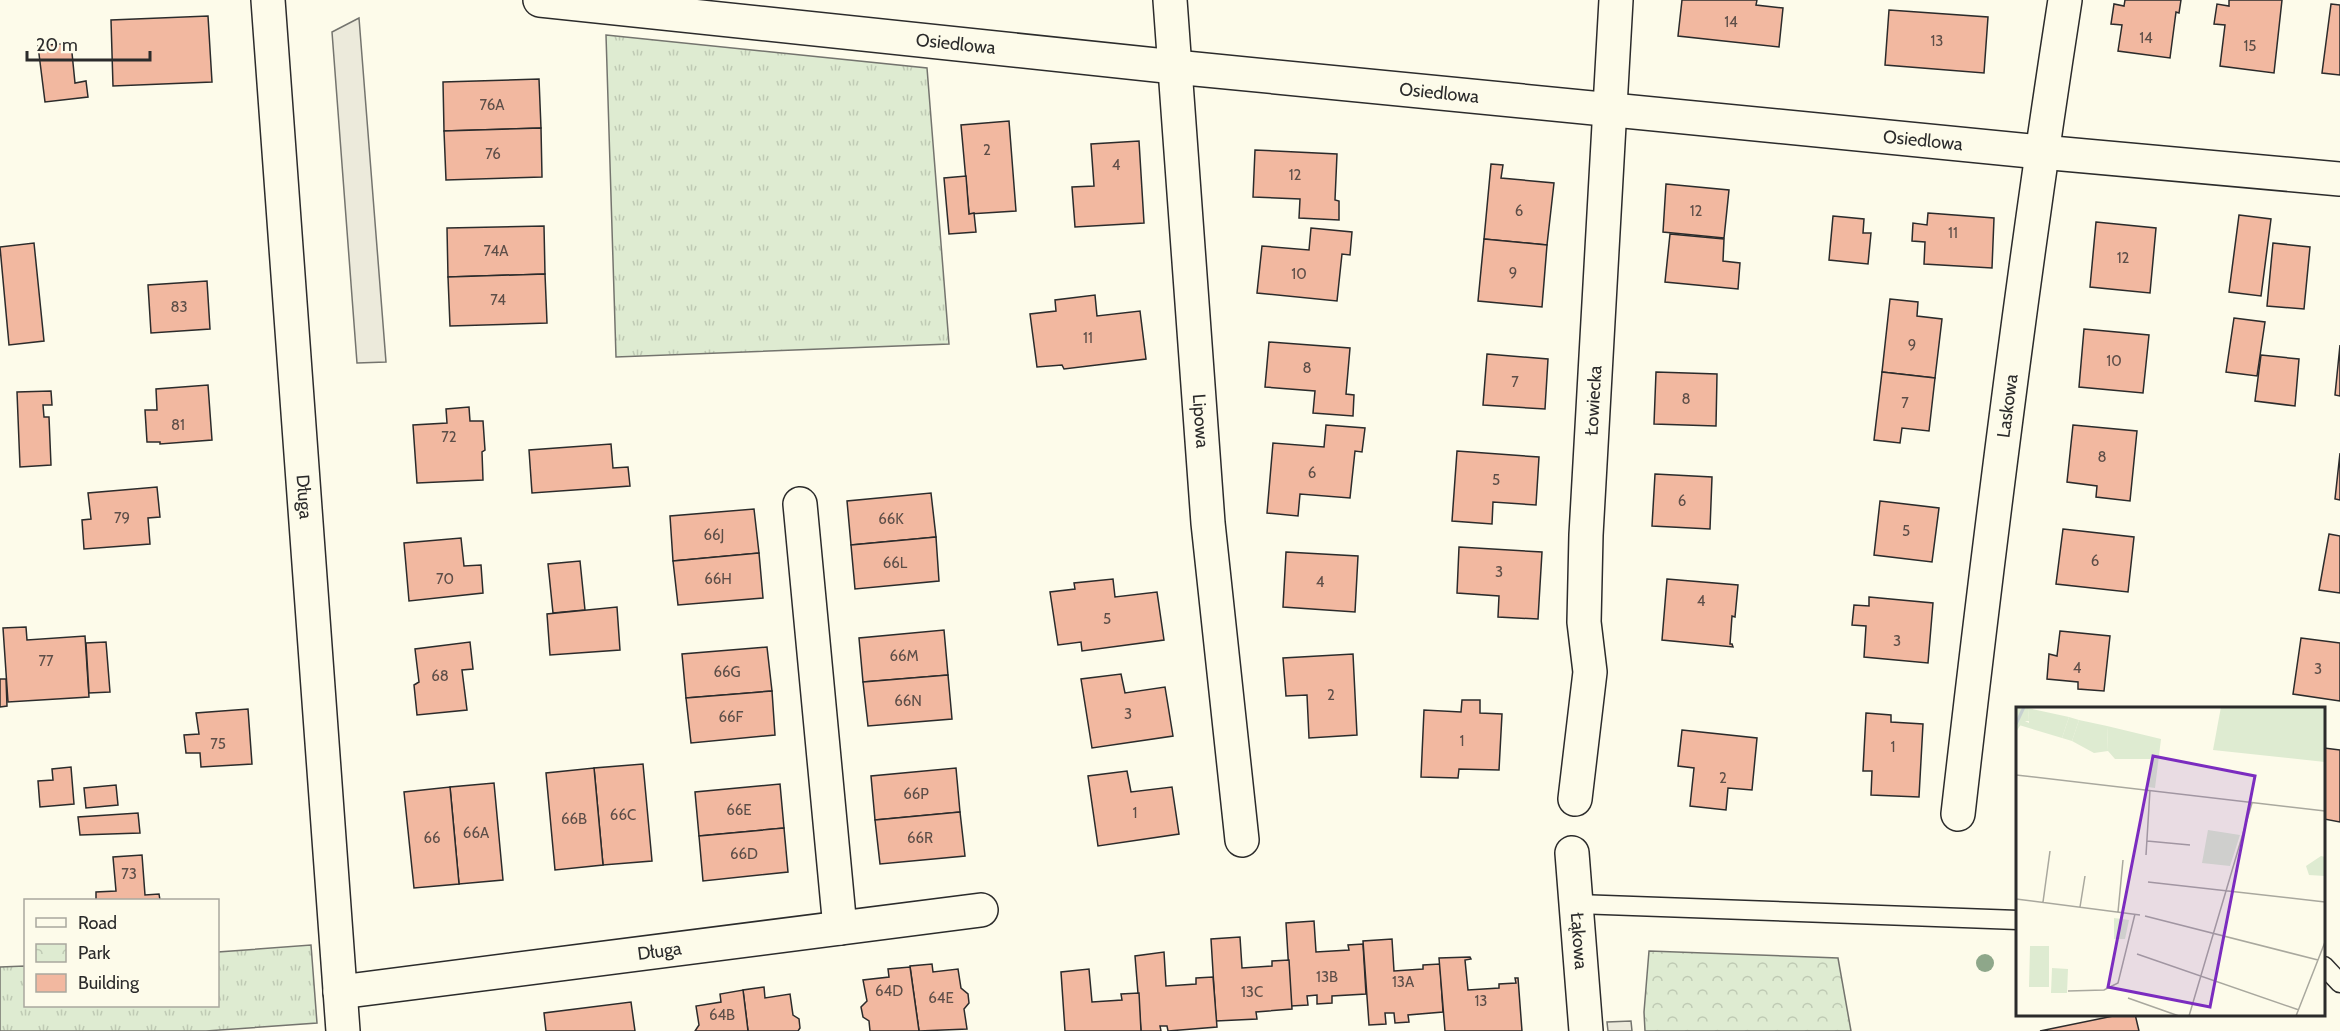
<svg xmlns="http://www.w3.org/2000/svg" width="2340" height="1031" viewBox="0 0 2340 1031" font-family="Cabin,sans-serif">
<style>
.grass{fill:url(#grass-tufts);stroke:#74746e;stroke-width:1.5}
.park{fill:url(#park-crowns);stroke:#74746e;stroke-width:1.5}
.parking{fill:#eceadb;stroke:#74746e;stroke-width:1.5}
.building{fill:#f2b8a0;stroke:#2b2b2b;stroke-width:1.5}
.lines{fill:none;stroke-linecap:round;stroke-linejoin:round}
.lane-casing{stroke:#2b2b2b;stroke-width:21}
.street-casing{stroke:#2b2b2b;stroke-width:36}
.lane{stroke:#fdfbea;stroke-width:18}
.street{stroke:#fdfbea;stroke-width:33}
.tree{fill:#8ea78a}
.labels{text-anchor:middle;stroke-width:4.5;stroke-linejoin:round;paint-order:stroke}
.number-label{font-size:15px;fill:#5d4e48}
.street-label{font-size:18px;fill:#2b2b2b;stroke:#fdfbea}
.inset-river{fill:none;stroke:#c7d0d0;stroke-width:3}
.inset-road{fill:none;stroke:#a9a89e;stroke-width:1.5}
.view{fill:#7b2cbf;fill-opacity:0.15;stroke:#7b2cbf;stroke-width:3}
.inset-edge{fill:none;stroke:#2b2b2b;stroke-width:3}
</style>
<defs>
<pattern id="grass-tufts" width="24" height="20" patternUnits="userSpaceOnUse" patternTransform="scale(1.5)"><rect width="24" height="20" fill="#deebd1"/><path d="M3 7l-1-3M5 7V3M7 7l1-3M15 17l-1-3M17 17v-4M19 17l1-3" fill="none" stroke="#bfcab4"/></pattern>
<pattern id="park-crowns" width="20" height="18" patternUnits="userSpaceOnUse" patternTransform="scale(1.5)"><rect width="20" height="18" fill="#deebd1"/><path d="M2 6a3 3 0 1 1 6 0M12 15a3 3 0 1 1 6 0" fill="none" stroke="#bfcab4"/></pattern>
</defs>
<rect width="100%" height="100%" fill="#fdfbea"/>
<g class="grass">
<path d="M606,35L927,68L949,344L616,357Z"/>
<path d="M311,945L317,1023L206,1031H0V967L25,966L26,1006H218V952Z"/>
</g>
<path class="park" d="M1649,951L1838,958L1851,1031H1645L1644,1012Z"/>
<g class="parking">
<path d="M359,18L386,362L357,363L332,32Z"/>
<path d="M1631,1021L1632,1031H1608L1607,1022Z"/>
</g>
<g class="building">
<path d="M1682,0H1757L1756,5L1783,8L1779,47L1678,36Z"/>
<path d="M2125,0H2181L2179,13L2176,12L2170,58L2118,51L2122,25L2111,24L2114,4L2124,6Z"/>
<path d="M2229,0H2282L2274,73L2220,66L2225,25L2214,24L2217,4L2229,6Z"/>
<path d="M2331,4L2340,5V75L2322,73Z"/>
<path d="M1889,10L1988,17L1984,73L1885,65Z"/>
<path d="M208,16L212,82L113,86L111,20Z"/>
<path d="M71,43L75,83L86,81L88,97L45,102L38,46Z"/>
<path d="M539,79L541,128L444,131L443,82Z"/>
<path d="M1009,121L1016,211L969,214L961,125Z"/>
<path d="M541,128L542,177L446,180L444,131Z"/>
<path d="M1139,141L1144,223L1075,227L1072,187L1094,186L1091,144Z"/>
<path d="M1255,150L1337,154L1335,200L1339,201V220L1299,218L1300,199L1253,197Z"/>
<path d="M1491,164L1503,165L1501,178L1554,183L1547,245L1484,239Z"/>
<path d="M966,176L969,214L974,213L976,232L949,234L944,178Z"/>
<path d="M1666,184L1729,190L1724,238L1663,232Z"/>
<path d="M1928,213L1994,218L1992,268L1924,264L1925,242L1912,241L1913,223L1927,225Z"/>
<path d="M2239,215L2271,219L2261,296L2229,292Z"/>
<path d="M1833,216L1864,219L1863,233H1871L1868,264L1829,260Z"/>
<path d="M2096,222L2156,228L2150,293L2090,287Z"/>
<path d="M544,226L545,274L448,277L447,228Z"/>
<path d="M1311,228L1352,232L1350,255L1342,254L1337,301L1257,293L1262,246L1309,250Z"/>
<path d="M1670,234L1724,239L1723,261L1740,263L1738,289L1665,282Z"/>
<path d="M1484,239L1547,245L1542,307L1478,301Z"/>
<path d="M34,243L44,341L9,345L0,247Z"/>
<path d="M2273,243L2310,247L2304,309L2267,306Z"/>
<path d="M545,274L547,323L450,326L448,277Z"/>
<path d="M207,281L210,329L151,333L148,285Z"/>
<path d="M1095,295L1097,316L1140,311L1146,359L1064,369L1062,365L1037,367L1030,314L1056,311L1055,300Z"/>
<path d="M1890,299L1918,302L1917,316L1942,319L1935,378L1882,372Z"/>
<path d="M2234,318L2265,322L2257,376L2226,372Z"/>
<path d="M2084,329L2149,335L2143,393L2079,387Z"/>
<path d="M1269,342L1350,348L1346,394L1354,395L1353,416L1313,413L1315,391L1265,387Z"/>
<path d="M2340,345V396L2335,395Z"/>
<path d="M1487,354L1548,359L1545,409L1483,405Z"/>
<path d="M2261,355L2299,359L2295,406L2255,401Z"/>
<path d="M1656,372L1717,374L1716,426L1654,424Z"/>
<path d="M1882,372L1935,378L1929,431L1902,428L1900,443L1874,440Z"/>
<path d="M208,385L212,440L160,444V442H147L145,410H157L156,389Z"/>
<path d="M51,391L52,405H43L44,417H49L51,465L20,467L17,392Z"/>
<path d="M469,407L470,421H483L485,450L482,452L483,480L417,483L413,425L447,423L446,409Z"/>
<path d="M1326,425L1365,428L1362,452L1355,451L1350,498L1300,494L1298,516L1267,513L1273,443L1324,447Z"/>
<path d="M2073,425L2137,431L2130,501L2096,497L2097,486L2067,482Z"/>
<path d="M611,444L613,468L628,467L630,486L532,493L529,450Z"/>
<path d="M1457,451L1539,457L1536,505L1493,502L1492,524L1452,521Z"/>
<path d="M2340,453V500L2335,499Z"/>
<path d="M1655,474L1712,477L1710,529L1652,526Z"/>
<path d="M157,487L160,517L148,518L150,544L84,549L82,520L91,519L88,493Z"/>
<path d="M931,493L936,537L851,545L847,501Z"/>
<path d="M1880,501L1939,508L1932,562L1874,555Z"/>
<path d="M754,509L759,553L673,561L670,516Z"/>
<path d="M2063,529L2134,537L2128,592L2056,584Z"/>
<path d="M2329,534L2340,536V593L2319,590Z"/>
<path d="M936,537L939,581L855,589L851,545Z"/>
<path d="M461,538L464,566L481,565L483,593L409,601L404,543Z"/>
<path d="M1459,547L1542,552L1538,619L1498,617L1499,596L1457,593Z"/>
<path d="M1286,552L1358,556L1355,612L1283,607Z"/>
<path d="M759,553L763,598L678,605L673,561Z"/>
<path d="M580,561L585,610L553,613L548,564Z"/>
<path d="M1113,579L1115,597L1157,592L1164,640L1082,651L1081,642L1058,645L1050,592L1075,589L1074,583Z"/>
<path d="M1667,579L1738,585L1735,617L1732,616L1730,644H1732L1733,647L1662,640Z"/>
<path d="M1869,597L1933,603L1928,663L1864,657L1866,626L1852,625L1854,605L1869,606Z"/>
<path d="M617,607L620,650L550,655L547,614Z"/>
<path d="M26,627L27,640L85,636L89,697L8,702L3,628Z"/>
<path d="M944,630L948,675L863,682L859,638Z"/>
<path d="M2060,631L2110,636L2104,691L2078,689V682L2047,679L2049,654L2057,656Z"/>
<path d="M2301,638L2340,643V701L2293,694Z"/>
<path d="M106,642L110,692L89,693L86,643Z"/>
<path d="M470,642L473,669L462,670L467,710L417,715L414,685L419,682L415,649Z"/>
<path d="M767,647L772,691L686,698L682,654Z"/>
<path d="M1353,654L1357,735L1309,738L1307,695L1286,696L1283,658Z"/>
<path d="M1121,674L1125,693L1165,687L1173,736L1092,748L1081,679Z"/>
<path d="M948,675L952,719L868,726L863,682Z"/>
<path d="M0,679H6L7,706L0,707Z"/>
<path d="M772,691L775,735L691,743L686,698Z"/>
<path d="M1462,700H1480V713L1502,714L1499,770L1459,769L1458,778L1421,777L1424,710L1461,712Z"/>
<path d="M248,709L252,764L201,767L200,753H186L184,735L199,734L196,713Z"/>
<path d="M1866,713L1891,715V722L1923,724L1919,797L1871,795L1872,771H1863Z"/>
<path d="M1682,730L1757,738L1752,790L1728,788L1726,810L1690,806L1694,768L1678,766Z"/>
<path d="M2324,748L2340,750V822L2324,819Z"/>
<path d="M643,764L652,861L603,865L594,768Z"/>
<path d="M71,767L74,804L40,807L38,781L53,780L52,769Z"/>
<path d="M594,768L603,865L555,870L546,773Z"/>
<path d="M956,768L960,812L875,820L871,776Z"/>
<path d="M1127,771L1131,792L1172,787L1179,834L1098,846L1088,776Z"/>
<path d="M494,783L503,880L459,884L450,787Z"/>
<path d="M780,784L784,828L699,836L695,792Z"/>
<path d="M116,785L118,805L86,808L84,788Z"/>
<path d="M450,787L459,884L414,888L404,792Z"/>
<path d="M960,812L965,856L880,864L875,820Z"/>
<path d="M138,813L140,833L80,835L78,817Z"/>
<path d="M784,828L788,872L703,881L699,836Z"/>
<path d="M142,855L145,895L159,894L160,900H96V892L116,891L113,857Z"/>
<path d="M1314,921L1316,952L1349,950L1348,945L1363,944L1366,994L1332,996V1003L1317,1004V995L1307,996L1308,1005L1291,1006L1286,923Z"/>
<path d="M1240,937L1242,968L1272,966V961L1289,960L1292,1009L1256,1012L1257,1019L1216,1021L1211,939Z"/>
<path d="M1392,939L1394,971L1423,969V965L1440,964L1443,1012L1408,1015L1409,1022L1395,1023L1394,1013H1385L1386,1024L1369,1025L1363,941Z"/>
<path d="M1164,952L1166,986L1196,984V978L1213,977L1217,1027L1168,1031L1167,1026H1160L1161,1031H1141L1135,956Z"/>
<path d="M1470,957L1471,959L1465,960L1468,990L1499,988V984L1516,983L1515,978H1518L1522,1031H1445L1439,958Z"/>
<path d="M932,964L933,972L958,969L961,988L968,994L969,1003L964,1009L967,1029L919,1031L910,966Z"/>
<path d="M910,967L919,1031H870L869,1021L863,1017L861,1007L867,1001L863,980L889,977L888,969Z"/>
<path d="M1089,969L1092,1002L1122,1000L1121,994L1139,993L1141,1031H1065L1061,972Z"/>
<path d="M764,987L765,998L790,994L793,1015L799,1019L800,1028L798,1031H748L743,990Z"/>
<path d="M743,990L748,1031H695L699,1025L696,1006L721,1002L720,994Z"/>
<path d="M631,1002L635,1031H546L544,1013Z"/>
<path d="M2123,1014H2135L2139,1031H2040Z"/>
</g>
<g class="lines">
<defs>
<g id="lane">
<path d="M1577,904L2018,920"/>
<path d="M2324,966L2340,983"/>
</g>
<g id="street">
<path id="s1" d="M268,0L343,1031"/>
<path id="s2" d="M540,0L1175,67L2041,152L2340,179"/>
<path id="s3" d="M1170,0L1208,523L1242,840"/>
<path d="M800,504L840,928"/>
<path id="s4" d="M1575,799L1590,672L1584,622L1586,535L1616,0"/>
<path id="s5" d="M1958,814C1989,542 2023,271 2065,0"/>
<path id="s6" d="M1572,853L1586,1031"/>
<path id="s7" d="M340,992L981,910"/>
</g>
</defs>
<use href="#lane" class="lane-casing"/>
<use href="#street" class="street-casing"/>
<use href="#lane" class="lane"/>
<use href="#street" class="street"/>
</g>
<circle class="tree" cx="1985" cy="963" r="9"/>
<g class="labels">
<g class="number-label">
<text x="1731" y="27">14</text>
<text x="2146" y="43">14</text>
<text x="1937" y="46">13</text>
<text x="2250" y="51">15</text>
<text x="492" y="110">76A</text>
<text x="987" y="155">2</text>
<text x="493" y="159">76</text>
<text x="1116" y="170">4</text>
<text x="1295" y="180">12</text>
<text x="1519" y="216">6</text>
<text x="1696" y="216">12</text>
<text x="1953" y="238">11</text>
<text x="496" y="256">74A</text>
<text x="2123" y="263">12</text>
<text x="1513" y="278">9</text>
<text x="1299" y="279">10</text>
<text x="498" y="305">74</text>
<text x="179" y="312">83</text>
<text x="1088" y="343">11</text>
<text x="1912" y="350">9</text>
<text x="2114" y="366">10</text>
<text x="1307" y="373">8</text>
<text x="1515" y="387">7</text>
<text x="1686" y="404">8</text>
<text x="1905" y="408">7</text>
<text x="178" y="430">81</text>
<text x="449" y="442">72</text>
<text x="2102" y="462">8</text>
<text x="1312" y="478">6</text>
<text x="1496" y="485">5</text>
<text x="1682" y="506">6</text>
<text x="122" y="523">79</text>
<text x="891" y="524">66K</text>
<text x="1906" y="536">5</text>
<text x="714" y="540">66J</text>
<text x="2095" y="566">6</text>
<text x="895" y="568">66L</text>
<text x="1499" y="577">3</text>
<text x="445" y="584">70</text>
<text x="718" y="584">66H</text>
<text x="1320" y="587">4</text>
<text x="1701" y="606">4</text>
<text x="1107" y="624">5</text>
<text x="1897" y="646">3</text>
<text x="904" y="661">66M</text>
<text x="46" y="666">77</text>
<text x="2077" y="673">4</text>
<text x="2318" y="674">3</text>
<text x="727" y="677">66G</text>
<text x="440" y="681">68</text>
<text x="1331" y="700">2</text>
<text x="908" y="706">66N</text>
<text x="1128" y="719">3</text>
<text x="731" y="722">66F</text>
<text x="1462" y="746">1</text>
<text x="218" y="749">75</text>
<text x="1893" y="752">1</text>
<text x="1723" y="783">2</text>
<text x="916" y="799">66P</text>
<text x="739" y="815">66E</text>
<text x="1135" y="818">1</text>
<text x="623" y="820">66C</text>
<text x="574" y="824">66B</text>
<text x="476" y="838">66A</text>
<text x="432" y="843">66</text>
<text x="920" y="843">66R</text>
<text x="744" y="859">66D</text>
<text x="129" y="879">73</text>
<text x="1327" y="982">13B</text>
<text x="1403" y="987">13A</text>
<text x="889" y="996">64D</text>
<text x="1252" y="997">13C</text>
<text x="941" y="1003">64E</text>
<text x="1481" y="1006">13</text>
<text x="722" y="1020">64B</text>
</g>
<g class="street-label">
<text dy="6" stroke="none"><textPath href="#s2" startOffset="418">Osiedlowa</textPath></text>
<text dy="6" stroke="none"><textPath href="#s2" startOffset="904">Osiedlowa</textPath></text>
<text dy="6" stroke="none"><textPath href="#s2" startOffset="1390">Osiedlowa</textPath></text>
<text dy="6" stroke="none"><textPath href="#s4" startOffset="400">Łowiecka</textPath></text>
<text dy="6" stroke="none"><textPath href="#s5" startOffset="411">Laskowa</textPath></text>
<text dy="6" stroke="none"><textPath href="#s3" startOffset="422">Lipowa</textPath></text>
<text dy="6" stroke="none"><textPath href="#s1" startOffset="498">Długa</textPath></text>
<text dy="6" stroke="none"><textPath href="#s6" startOffset="88">Łąkowa</textPath></text>
<text dy="6" stroke="none"><textPath href="#s7" startOffset="322">Długa</textPath></text>
</g>
</g>
<g transform="translate(2016 707)">
<rect width="309" height="309" fill="#fdfbea"/>
<path d="M0,0H12L13,14H7L0,25ZM53,10L63,13L56,34L46,31ZM91,19L145,32L139,81L132,80L135,52H99L92,44ZM192,123L224,128L214,159L186,156Z" fill="#deebd1"/>
<path d="M12,1L53,10L46,31L3,18L7,13L13,16ZM63,13L91,19L92,44L78,46L56,34ZM305,149L309,150V169L293,168L290,159Z" fill="#deebd1"/>
<path d="M98,211L113,213L109,232H98Z" fill="#deebd1"/>
<path d="M205,0H309V55L197,43Z" fill="#deebd1"/>
<path d="M14,239H33V280H13ZM36,261L52,262L51,286H35Z" fill="#deebd1"/>
<path class="inset-river" d="M0,17L8,0"/>
<path class="inset-road" d="M0,68L309,104M131,134L174,138M130,148L134,83M132,175L309,195M0,192L124,208M27,195L34,144M64,200L69,169M102,205L107,153M129,209L302,253M121,247L283,303M52,284L88,283L102,276L119,207M112,291L163,309M173,309L236,96M280,309L309,235"/>
<path class="view" d="M137,49L239,69L194,300L92,280Z"/>
<rect width="309" height="309" class="inset-edge"/>
</g>
<rect x="24" y="899" width="195" height="108" fill="#fdfbea" stroke="#a9a89e" stroke-width="1.5"/>
<rect x="36" y="918" width="30" height="9" fill="#fdfbea" stroke="#a9a89e" stroke-width="1.5"/>
<text x="78" y="929" font-size="18" fill="#2b2b2b">Road</text>
<rect x="36" y="944" width="30" height="18" fill="url(#park-crowns)" stroke="#a9a89e" stroke-width="1.5"/>
<text x="78" y="959" font-size="18" fill="#2b2b2b">Park</text>
<rect x="36" y="974" width="30" height="18" fill="#f2b8a0" stroke="#a9a89e" stroke-width="1.5"/>
<text x="78" y="989" font-size="18" fill="#2b2b2b">Building</text>
<path d="M27 51v9h123v-9" fill="none" stroke="#2b2b2b" stroke-width="3"/>
<text x="36" y="51" font-size="18" fill="#2b2b2b" stroke="#fdfbea" stroke-width="4.5" paint-order="stroke">20 m</text>
</svg>
